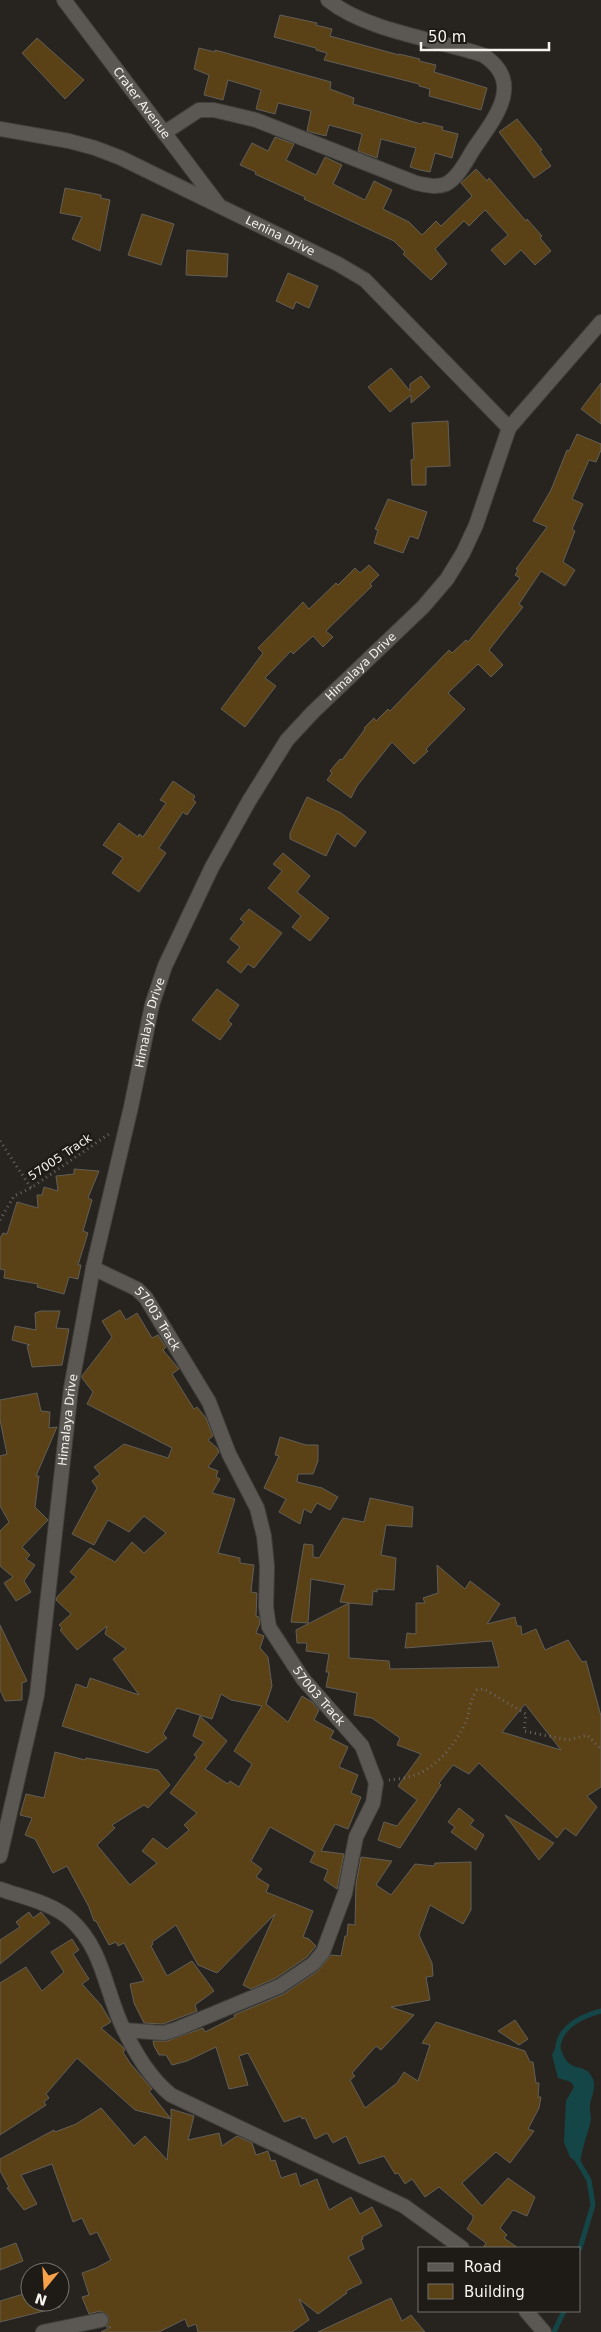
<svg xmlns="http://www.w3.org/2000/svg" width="601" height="2332" viewBox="0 0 601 2332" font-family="'DejaVu Sans',sans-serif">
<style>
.water{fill:#154647}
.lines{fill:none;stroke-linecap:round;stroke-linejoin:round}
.stream{stroke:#154647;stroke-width:5}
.building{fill:#5b4216;stroke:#615e58;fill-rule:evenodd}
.minor-casing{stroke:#42403c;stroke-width:16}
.path{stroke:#6a6763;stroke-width:3;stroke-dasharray:1 4;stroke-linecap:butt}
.minor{stroke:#5b5853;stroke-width:14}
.labels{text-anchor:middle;stroke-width:5;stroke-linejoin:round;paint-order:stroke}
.street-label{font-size:12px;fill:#f5f2ef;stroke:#1e1b17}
</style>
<rect width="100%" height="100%" fill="#272420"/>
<path class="water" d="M559,2040C565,2078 584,2060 592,2077C597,2085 592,2095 590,2104C589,2109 591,2114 591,2119C588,2135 581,2149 580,2165L570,2157L564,2142L566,2101L574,2087L571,2082L558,2078L552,2055Z"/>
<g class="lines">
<g class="stream">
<path d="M558,2046C561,2025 583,2016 601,2011"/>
<path d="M577,2160L589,2180L593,2205L580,2248"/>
<path d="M554,2332L564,2311"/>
</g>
</g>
<g class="building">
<path d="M280,15L317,23L316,25L332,29L330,36L399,55V54L420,59L419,61L436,65L434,72L487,88L481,110L429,96L430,89L419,86V84L324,60L327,53L316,50V48L274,37Z"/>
<path d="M37,38L84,80L65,99L22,53Z"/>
<path d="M199,48L215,52V50L331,82L330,89L354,98L353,104L421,124L423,122L443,127L442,130L458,134L452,158L435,153L430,172L420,170L410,167L416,148L381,139L377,158L358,151L362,134L329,125L326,136L307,131L311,111L278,103L275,114L256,109L261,90L228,80L223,100L204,95L209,75L194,69Z"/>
<path d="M517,119L538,145L542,150L540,151L551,166L534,178L499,132Z"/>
<path d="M275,137L294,144L286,160L316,175L325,157L342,165L333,184L365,200L374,181L392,190L383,209L409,222L422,235L436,221L441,226L472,196L461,183L476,169L487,181L489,178L526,221L527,219L542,236L540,238L551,251L535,265L521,250L505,265L491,250L508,235L485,210L469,226L464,221L435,249L447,264L431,280L403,254L405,252L394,241L304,199L305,197L255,174L256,172L240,165L252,143L268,151Z"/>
<path d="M65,188L101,195V198L110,200L100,251L72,239L82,217L60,213Z"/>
<path d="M142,214L174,224L161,265L128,255Z"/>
<path d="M187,250L228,254L227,277L186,275Z"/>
<path d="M288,273L318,286L309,308L296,302L293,309L276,301Z"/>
<path d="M391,368L410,391V384L421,376L430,387L411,403V395L390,412L368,387Z"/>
<path d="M601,383V424L581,409Z"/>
<path d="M448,421L450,466L426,467V485H412L411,460L414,459L412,423Z"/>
<path d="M577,434L601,444V450L596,462L589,460L572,499L583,504L572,529L575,531L563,562L575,570L565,586L541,571L519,604L523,607L489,650L503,665L491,677L478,664L448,693L465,709L426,749L428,751L414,764L392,742L357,786L351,798L327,780L332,773L330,771L340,759L342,760L365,729L364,728L374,718L376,721L388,709L390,711L449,650L452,653L466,640L468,642L520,578L515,575L518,570L516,569L547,527L533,521L551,490L567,450L569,451Z"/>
<path d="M388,499L427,512L418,539L410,536L403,553L374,543L378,530L375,529Z"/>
<path d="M369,565L379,575L370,584L372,586L326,631L333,637L323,647L313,636L293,654L291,651L265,678L276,686L245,727L221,709L263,653L258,648L303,602L309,609L336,583L338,585L355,568L360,573Z"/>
<path d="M173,781L195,796L193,800L196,802L187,815L183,812L159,848L166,853L139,892L112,873L123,858L103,845L119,823L138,837L139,834L143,837L166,803L160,800Z"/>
<path d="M307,797L341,813L366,832L355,847L337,833L326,856L290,839V833Z"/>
<path d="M283,853L310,876L297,892L329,918L310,941L292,927L301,916L268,888L282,871L273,864Z"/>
<path d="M249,909L282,933L254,968L248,964L241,973L227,962L240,947L230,939L244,922L240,919Z"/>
<path d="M217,989L239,1005L228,1021L232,1024L220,1040L192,1020Z"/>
<path d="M74,1169L99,1171L88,1198L92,1200L83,1231L88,1233L78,1265H81L78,1279L69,1277L64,1294L37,1287L38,1284L4,1278L5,1270L0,1269V1238L3,1233L7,1234L17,1202L38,1208L37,1195H42L44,1187L58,1191L56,1176L74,1174Z"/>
<path d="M120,1310L126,1320L137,1313L152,1338L158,1335L166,1347L163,1350L179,1369L172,1374L194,1409L197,1407L206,1418L213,1436L208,1440L217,1448L219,1452L208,1467L218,1471L216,1477L220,1479L212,1493L235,1499L218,1553L240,1558V1563L254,1565L251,1592L257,1593L256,1616L259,1617L260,1623L256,1633L264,1636L260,1648L268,1657L272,1686L266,1704L288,1722L302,1696L312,1702L319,1710L314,1720L334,1731L330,1738L348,1747L339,1767L358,1775L351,1793L361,1797L348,1829L335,1824L321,1851L344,1854L337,1889L324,1880L328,1870L310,1862L315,1852L270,1827L251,1861L262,1869L256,1877L269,1885L266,1892L313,1911L303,1937L309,1939L316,1946L307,1957L276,1978L251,1989L243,1985L275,1914L217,1973L198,1965L176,1925L152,1942L153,1944L151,1946L167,1976L192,1961L214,1991L195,2005L197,2011L163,2024L144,2023L134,2003L130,1984L144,1981L124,1943L118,1946L116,1942L109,1945L96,1921H94L89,1907L67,1866L53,1873L35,1839L25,1835L32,1818L20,1815L26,1794L44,1798L55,1752L85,1760L86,1758L158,1770L170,1785L148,1808L144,1805L112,1825L115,1828L97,1845L130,1885L157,1863L142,1851L153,1838L167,1849L189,1830L184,1825L197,1813L170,1793L197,1757L194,1755L204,1742L193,1736L200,1716L227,1741L205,1769L228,1784L230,1781L239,1787L252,1764L234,1751L262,1706L231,1700L221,1694L212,1719L177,1708L163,1734L167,1738L148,1753L62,1726L76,1684L87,1688L90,1678L139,1695L113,1659L126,1649L105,1634L107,1626L77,1650L60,1630L62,1628L59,1625L71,1614L56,1600L57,1597L76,1577L70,1572L90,1548L115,1562L132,1542L144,1553L166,1533L144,1516L129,1532L108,1520L94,1545L72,1534L97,1488L92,1481L100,1474L94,1467L124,1444L168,1458L172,1448L87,1404L93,1392L82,1378V1376L112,1337L102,1321Z"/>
<path d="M41,1311H60L56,1328L69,1329L62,1365L32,1367L27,1346L30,1345L12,1340L15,1326L36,1330L35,1313Z"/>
<path d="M37,1393L41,1411L50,1412L49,1428L57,1427L36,1476H39L35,1507L48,1520L22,1547L30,1555L26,1559L35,1565L24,1581L31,1592L16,1601L4,1583L13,1577L0,1566V1531L9,1522L0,1506V1456L7,1454L0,1420V1400Z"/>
<path d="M280,1437L306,1445H318V1461L313,1474H298L297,1482L322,1488L338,1497L330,1510L317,1503L311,1513L304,1509L300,1524L279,1512L286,1499L264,1488L279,1456L275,1455Z"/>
<path d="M370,1498L413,1507L412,1527L386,1525L381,1555L396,1558L394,1590L377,1589V1592L373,1591L372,1605L349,1603V1658L389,1661L390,1669L499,1667L492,1641L405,1648L407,1633L416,1634V1603H425L423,1598L438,1593L437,1565L465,1589L470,1581L500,1604L487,1624L515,1617L517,1626H521L522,1635L536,1629L545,1650L568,1640L582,1662L586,1661L601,1716V1787L587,1796L597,1807L576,1836L565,1828L557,1838L479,1763L469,1774L453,1765L439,1783L441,1785L400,1848L378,1840L384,1822L397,1826L417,1800L398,1786L421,1754L397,1745L400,1738L372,1718L354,1715L357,1693L326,1687L329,1672H326L329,1654L306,1651L307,1643H297L296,1630L349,1603L340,1602L345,1585L311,1579L308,1623L291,1622L304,1544L313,1545V1557L319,1558L343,1518L364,1522ZM525,1704L561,1750L502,1732Z"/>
<path d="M0,1625L27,1681L22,1683V1700L5,1701L0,1690Z"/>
<path d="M459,1808L474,1820L470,1825L484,1835L476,1850L451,1832L455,1827L448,1822Z"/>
<path d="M505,1815L554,1843L539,1860Z"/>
<path d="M361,1857L392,1861L376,1885L391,1895L415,1864L434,1866L435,1863L471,1862V1910L463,1924L430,1905L419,1935L432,1963L433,1976L426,1977L430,2000L391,2007L414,2015L381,2050L376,2046L352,2073L355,2076L350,2080L365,2108L397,2083L404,2072L418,2081L430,2045L422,2043L436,2022L525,2051L530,2062H533L536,2083H539L538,2097H541L539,2108L528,2129L534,2131L510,2163L496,2152L462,2183L482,2206L508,2178L535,2197L527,2216L513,2210L500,2228L507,2235L504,2238L518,2248H483L486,2243L467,2229L473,2219V2216L439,2187L425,2197L412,2179L405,2184L398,2173L395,2174L384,2156L359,2164L346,2136L333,2143L327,2133L315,2139L305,2118L302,2119L301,2116L284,2122L248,2053L239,2056L248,2085L229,2089L216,2047L187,2061L172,2065L166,2055H159L154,2046L153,2041H167L203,2028L205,2032L235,2017L234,2015L284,1994L318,1971L331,1955L341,1956L345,1936H347L348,1924L355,1925L356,1884Z"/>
<path d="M29,1912L33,1918L41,1912L50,1923L0,1964V1940L20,1927L16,1922Z"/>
<path d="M72,1939L79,1950L73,1954L89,1979L82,1984L101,2005L111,2022L101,2028L123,2047L125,2050L123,2052L130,2063L152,2089L149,2091L171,2119V2109L194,2116L188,2140L219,2133L222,2146L237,2136L252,2143L256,2155L268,2151L271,2161L275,2160L281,2178L296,2173L300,2186L317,2179L329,2210L351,2197L360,2214L372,2207L382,2226L362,2237L363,2239L361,2240L364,2249L348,2257L362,2283L346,2291L347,2293L318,2314L299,2299L309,2320L292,2332H198L196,2324L188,2327L185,2319L159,2332H101L111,2327H106L109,2322L108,2315L100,2311L89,2314L82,2297L89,2295L82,2273L96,2268L111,2260L97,2232L90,2235L82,2218L73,2222L52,2164L21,2175L37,2204L24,2210L7,2188L9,2187L0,2171V2159L54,2130L55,2132L76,2124L101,2108L134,2146L145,2136L167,2160L171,2119L135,2110L77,2058L46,2094L49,2098L44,2102L46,2105L0,2135V1983L26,1967L42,1991L64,1972L51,1952Z"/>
<path d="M515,2020L528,2039L519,2045L498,2031Z"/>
<path d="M16,2243L23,2261L0,2270V2249Z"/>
<path d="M30,2292V2302H60V2307L0,2322V2301Z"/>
<path d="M391,2298L402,2321L411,2315L425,2332H318Z"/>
</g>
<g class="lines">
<defs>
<g id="minor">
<path id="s1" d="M64,0L218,204"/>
<path id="s2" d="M0,129L69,141L95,148L121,158L338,264L365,280L509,428"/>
<path d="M164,133L199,110H214L256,120L416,183C426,185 436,188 446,184C459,177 467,159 475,147C495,118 525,82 483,55C435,39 367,31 328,0"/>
<path id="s3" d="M93,1268L137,1289L146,1298L209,1402L229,1454L257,1508L264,1536L267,1566L266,1607L269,1627L303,1679L362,1746L376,1783L373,1803L356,1837L345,1893L323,1952L313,1964L280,1986L177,2029L164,2033L124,2030"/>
<path id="s4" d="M0,1856L37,1695L71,1388L93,1268L131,1107L152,1005L165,966L212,867L249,801L287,740L313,712L423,607L447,579L463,553L476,525L509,428L601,322"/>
<path d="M0,1889C22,1897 52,1903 70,1919C104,1949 105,1992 124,2030C136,2054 150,2078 171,2095L404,2206L462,2248"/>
<path d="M526,2311L544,2332"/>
<path d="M43,2332L101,2320"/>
</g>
</defs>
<use href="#minor" class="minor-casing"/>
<g class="path">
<path d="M0,1141L31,1188"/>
<path d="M0,1220L14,1196L31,1188L109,1134"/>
<path d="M389,1780C397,1779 407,1778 415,1775C438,1767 458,1741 467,1719C470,1709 470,1700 477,1690L484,1689L526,1714L524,1731L568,1740L587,1735L601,1749"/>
</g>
<use href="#minor" class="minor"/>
</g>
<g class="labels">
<g class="street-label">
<text dy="4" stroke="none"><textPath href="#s1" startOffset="129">Crater Avenue</textPath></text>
<text dy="4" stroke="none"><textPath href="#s2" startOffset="302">Lenina Drive</textPath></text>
<text dy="4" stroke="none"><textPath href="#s4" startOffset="1268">Himalaya Drive</textPath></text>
<text dy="4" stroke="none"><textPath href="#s4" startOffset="848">Himalaya Drive</textPath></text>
<text transform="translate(60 1157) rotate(-34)" y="4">57005 Track</text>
<text dy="4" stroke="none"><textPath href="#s3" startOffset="85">57003 Track</textPath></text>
<text dy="4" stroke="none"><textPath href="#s4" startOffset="442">Himalaya Drive</textPath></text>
<text dy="4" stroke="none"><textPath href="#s3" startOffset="505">57003 Track</textPath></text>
</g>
</g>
<rect x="418" y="2247" width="162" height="65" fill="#1e1b17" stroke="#74716d"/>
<rect x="428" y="2263" width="25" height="8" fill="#5b5853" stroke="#74716d"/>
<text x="464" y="2272" font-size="15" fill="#f5f2ef">Road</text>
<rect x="428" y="2284" width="25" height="15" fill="#5b4216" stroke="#74716d"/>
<text x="464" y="2297" font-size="15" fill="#f5f2ef">Building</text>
<g transform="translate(45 2287) rotate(198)"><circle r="24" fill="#1e1b17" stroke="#74716d"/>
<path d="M0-4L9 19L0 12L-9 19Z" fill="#f7a148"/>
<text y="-8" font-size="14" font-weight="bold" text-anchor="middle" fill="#f5f2ef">N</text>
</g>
<path d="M421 42v8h128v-8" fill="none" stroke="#f5f2ef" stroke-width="2.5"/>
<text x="428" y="42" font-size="15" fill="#f5f2ef" stroke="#1e1b17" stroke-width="4" paint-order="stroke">50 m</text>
</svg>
